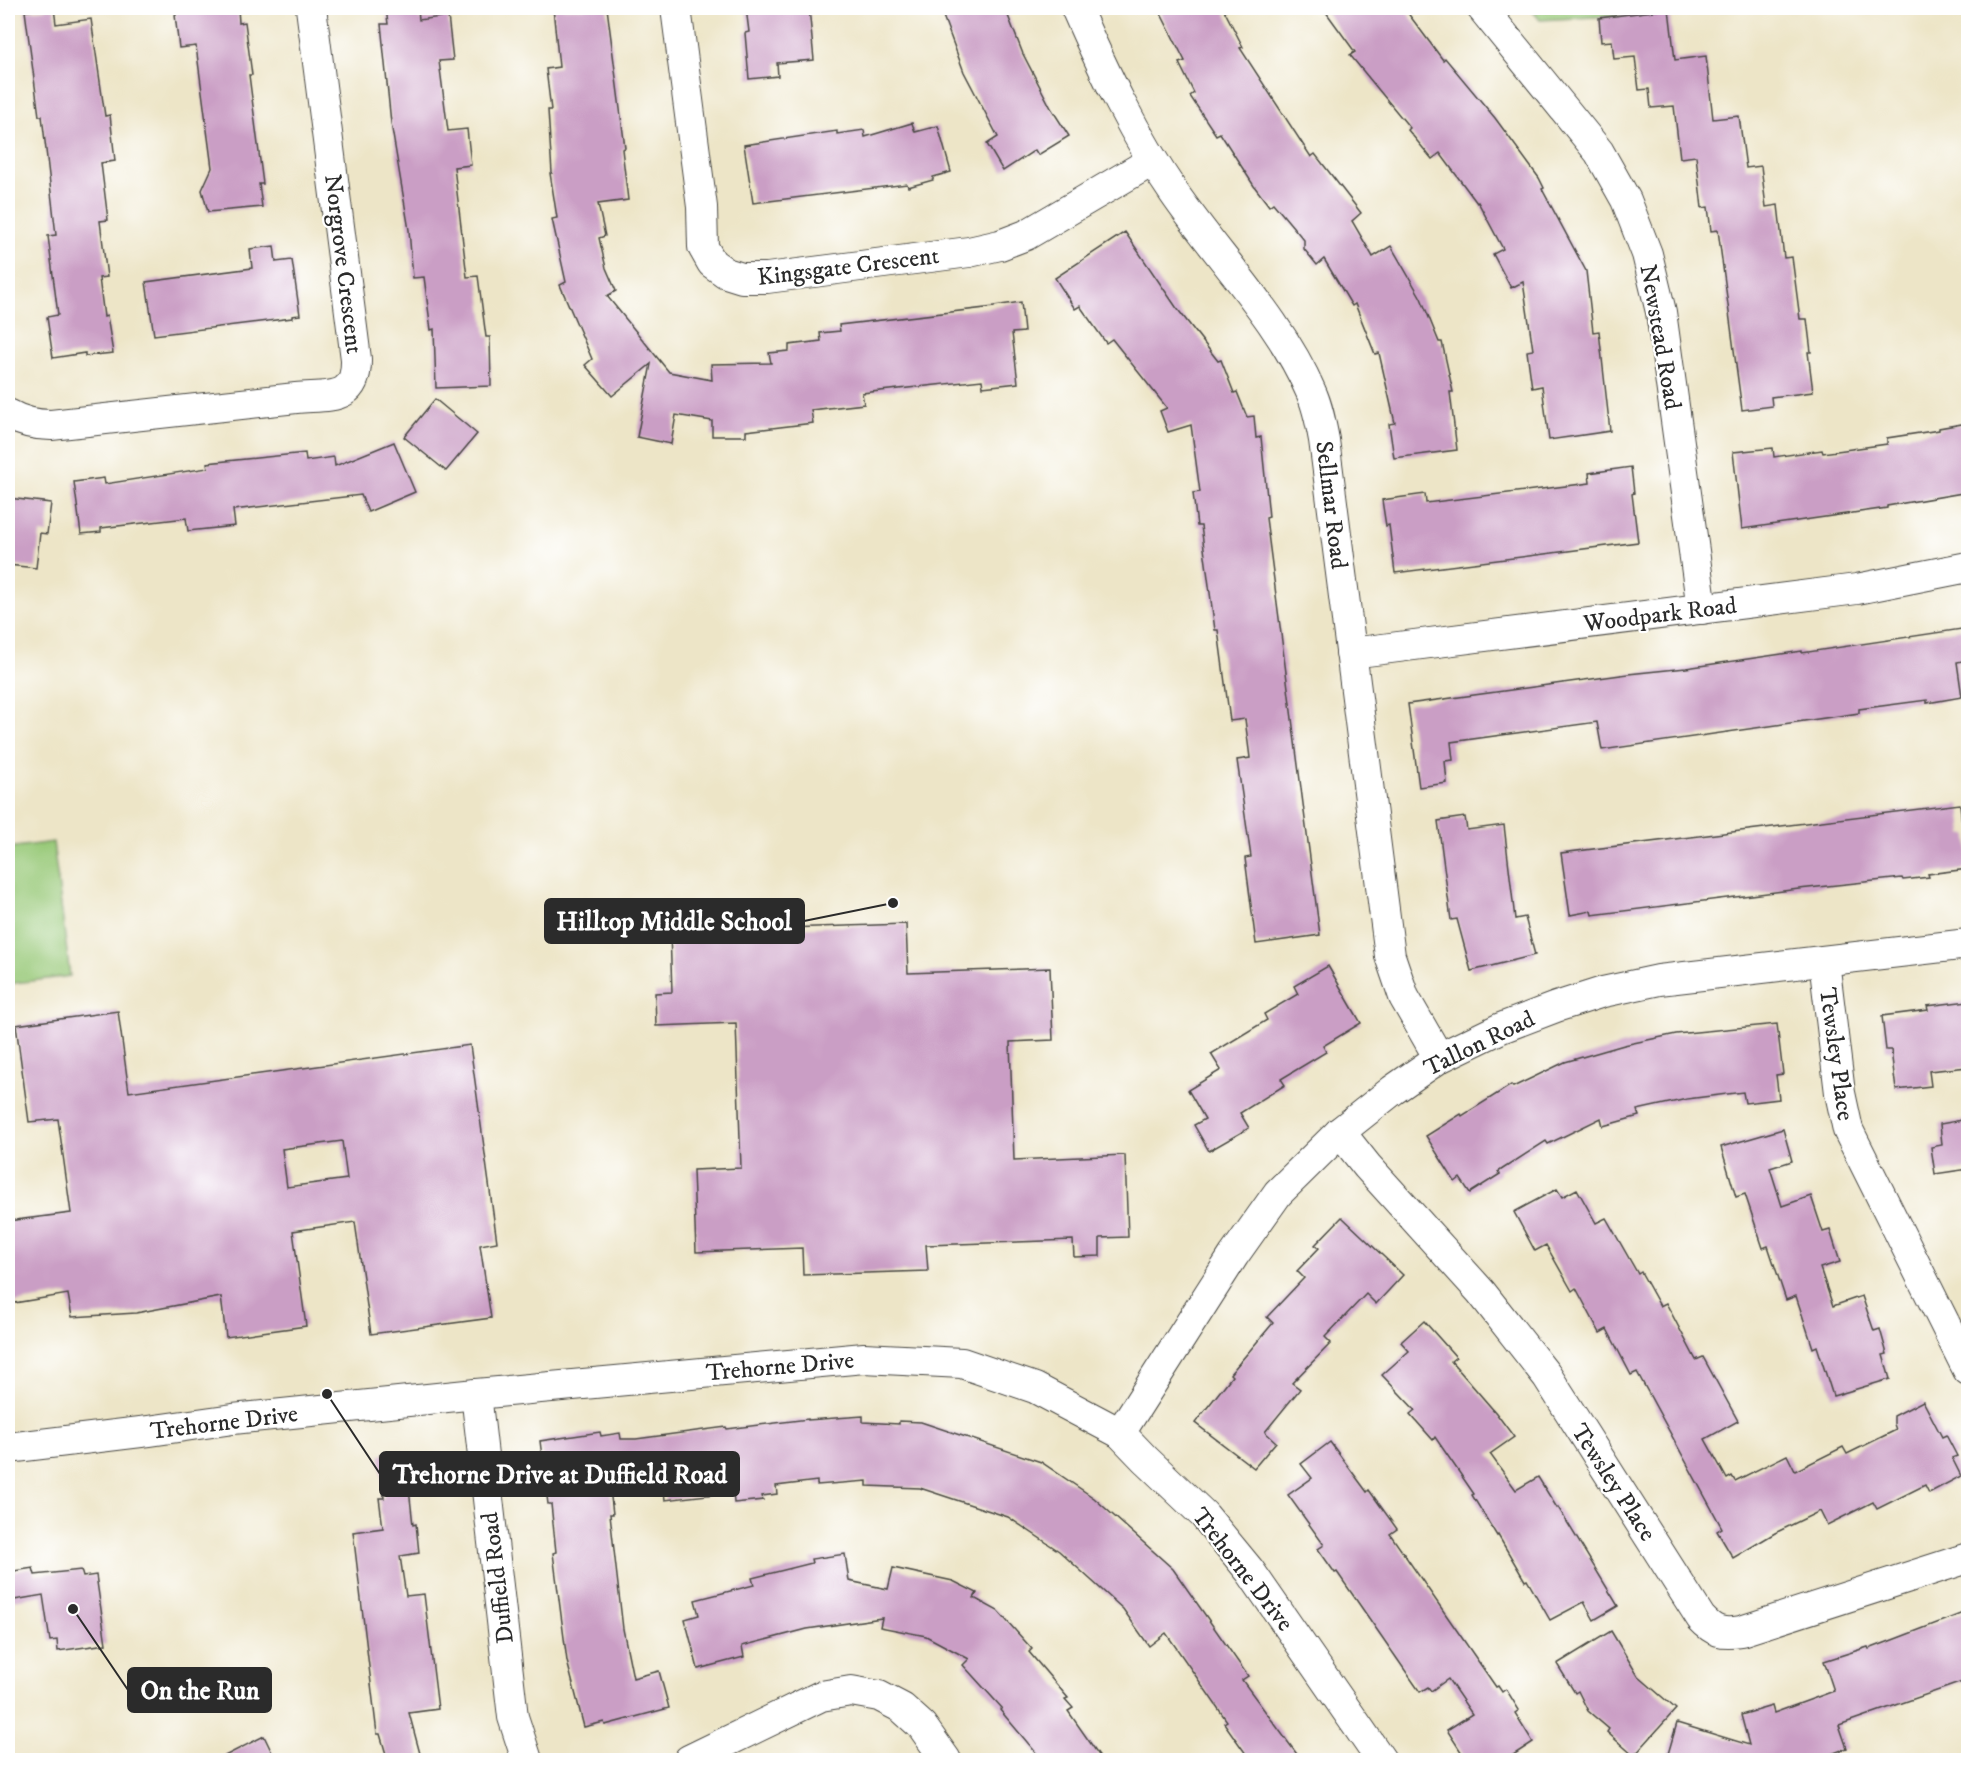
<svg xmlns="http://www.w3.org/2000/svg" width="1976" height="1768" viewBox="0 0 1976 1768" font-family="'IM FELL DW Pica',serif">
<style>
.green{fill:#98c978;stroke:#627a52;stroke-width:1.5}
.building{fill:#ca9ec5;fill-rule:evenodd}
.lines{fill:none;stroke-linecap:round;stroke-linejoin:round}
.street-casing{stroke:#484742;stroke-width:32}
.street{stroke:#fff;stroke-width:30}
.labels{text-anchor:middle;stroke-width:4.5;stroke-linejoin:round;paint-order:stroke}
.street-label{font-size:24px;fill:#2b2b2b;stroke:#fff}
.leader{fill:none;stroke:#2b2b2b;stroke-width:2}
.callout-dot{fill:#2b2b2b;stroke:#fff;stroke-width:2}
.callout{fill:#2b2b2b;stroke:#2b2b2b;stroke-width:2}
.callout-label{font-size:26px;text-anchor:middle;font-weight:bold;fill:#fff}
</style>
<rect width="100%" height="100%" fill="#fff"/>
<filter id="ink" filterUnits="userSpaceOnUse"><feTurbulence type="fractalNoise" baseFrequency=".0167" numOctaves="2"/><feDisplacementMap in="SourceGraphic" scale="12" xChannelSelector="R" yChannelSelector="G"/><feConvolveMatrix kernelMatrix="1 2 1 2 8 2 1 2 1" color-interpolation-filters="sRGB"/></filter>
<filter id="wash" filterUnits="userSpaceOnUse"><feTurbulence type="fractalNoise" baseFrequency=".008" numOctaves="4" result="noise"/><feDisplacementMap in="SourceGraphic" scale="24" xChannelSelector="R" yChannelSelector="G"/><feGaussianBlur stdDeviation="1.35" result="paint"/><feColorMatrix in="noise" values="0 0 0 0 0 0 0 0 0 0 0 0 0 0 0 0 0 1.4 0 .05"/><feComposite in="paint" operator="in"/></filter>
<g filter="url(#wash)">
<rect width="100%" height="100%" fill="#ede5c7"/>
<g class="green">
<path d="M1530,8H1754L1540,20Z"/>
<path d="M53,842L70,976L8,984V848Z"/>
</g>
<g id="blocks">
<g class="building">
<path d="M54,8L56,24L91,19L105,116L110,115L115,161L101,163L108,220L100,221L107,277L99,278L104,317L107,316L113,353L85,356V353L53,358L47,317L58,315L48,236L56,235L42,116H39L25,11Z"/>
<path d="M176,8H238L239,23L245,22L252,75H249L263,184H259L262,207L208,212L202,190L212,168L196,46L179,48L175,15H176Z"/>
<path d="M386,8H418L419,20L448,16L453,60L439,61L448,131L467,129L471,165L454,167L467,277L478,276L486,337H490L491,386L436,388L434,329L431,330L424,277L413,278L409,230L391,123L381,24H388Z"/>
<path d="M553,8H607L625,148L622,149L628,200L598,204L605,236L599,238L606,268L616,291L607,296L669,372L712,380L711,364L771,363L769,353L789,351V345L821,341L820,333L840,331L839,325L994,307V306L1021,302L1024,332L1012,333L1018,383L983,387L982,380L862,393L864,404L811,410L813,423L746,431V436H712V421L676,415L671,444L637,437L651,364L612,396L585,365L592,359L560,285L566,282L552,219L557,218L550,173H552L548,110H551L546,69L559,67Z"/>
<path d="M746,8H809L814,60L777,63L778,76L749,79L745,33L749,32Z"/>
<path d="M940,8H1005L1023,54L1051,108L1069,136L1038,155L1035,150L1003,171L987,144L998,137L964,72Z"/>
<path d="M1158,8H1223L1243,47L1240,48L1311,157L1315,154L1361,213L1352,221L1373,257L1391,246L1421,298L1439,342H1442L1453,392H1450L1457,450L1394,458L1389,424L1395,423L1379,353L1375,354L1355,304L1352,306L1324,259L1317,265L1304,249V240L1273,203L1269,206L1254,186L1220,133L1216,135L1190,96L1194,93L1179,63L1185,61Z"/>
<path d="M1323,8H1404L1443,60L1445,58L1495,118L1539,178L1544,188L1542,189L1586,271L1593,332L1599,331L1610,431L1549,440L1542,386L1532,388L1527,351L1533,350L1523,282L1511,288L1493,254L1503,249L1478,202L1477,203L1440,153L1432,159L1408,130L1410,128L1350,55L1355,52Z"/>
<path d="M1669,9L1675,60L1706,56L1713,119L1739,116L1746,168L1761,166L1766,207L1778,205L1784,258L1792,257L1800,319H1807L1811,352H1808L1813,392L1771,397L1772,406L1742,410L1718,230L1711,231L1708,207L1702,208L1696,156L1680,158L1674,106L1651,108L1649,89L1639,90L1635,57L1614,59L1612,41L1601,42L1599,18Z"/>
<path d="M912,123L915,132L938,126L951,172L933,177V180L908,187L907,184L753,203L744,145L837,131V134L864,130L865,137Z"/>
<path d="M1125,232L1176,307L1218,361L1221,360L1234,393L1237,392L1247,417L1254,416L1256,438L1261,437L1269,517L1266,518L1320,935L1256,944L1245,858L1251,857L1237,760L1250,758L1245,719L1230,721L1218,630H1215L1201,526H1197L1193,493L1200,492L1191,425L1168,432L1160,411L1167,408L1112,339L1106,343L1080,306L1075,309L1055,278Z"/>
<path d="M274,246L276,262L292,260L300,315L292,316V318L154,335L146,282L252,268L250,249Z"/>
<path d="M435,399L477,434L446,471L404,437Z"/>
<path d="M1968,423V492L1887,506V508L1742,529L1733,452L1773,448L1774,457L1822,450L1823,453L1887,444V438L1939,430V428Z"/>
<path d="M394,442L415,492L368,512L361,495L233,510L235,526L188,531L186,518L101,528V532L81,534L74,482L104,478L105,484L208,468L207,463L305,453L306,461L334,457L335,466Z"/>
<path d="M1631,467L1634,493L1632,494L1638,542L1395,573L1389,525L1386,526L1382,500L1425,494L1426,503L1590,483L1589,473Z"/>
<path d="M8,498L51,503L47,534L40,533L36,568L8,565Z"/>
<path d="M1968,628V660L1957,662L1962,697L1927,703V700L1859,709V713L1797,722L1602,750L1597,722L1451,742L1453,760L1445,761L1447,783L1419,787L1408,704L1628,674L1686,668L1802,651V653Z"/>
<path d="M1960,804L1963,834H1968V869L1928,874L1929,877L1903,880L1902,878L1799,889L1592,915L1591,911L1570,915L1561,853Z"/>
<path d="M1465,817L1467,830L1504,825L1515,919L1525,917L1535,955L1471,971L1457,919L1451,920L1438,821Z"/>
<path d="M906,924L908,973L1050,968L1053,1040L1010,1042L1014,1160L1125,1155L1128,1237L1100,1238V1256L1074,1257L1073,1240L926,1245L928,1271L803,1275L802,1248L696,1252L693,1170L741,1168L736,1023L656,1026L655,993L672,992L670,932Z"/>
<path d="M1328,966L1361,1023L1323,1046L1326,1052L1281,1079L1285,1085L1240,1113L1249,1128L1209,1151L1194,1125L1205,1119L1188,1090L1221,1070L1211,1054L1267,1020L1264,1014L1298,994L1294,986Z"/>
<path d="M1968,1001V1067L1929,1071L1931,1086L1896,1090L1891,1050H1886L1882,1016L1928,1010L1927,1006Z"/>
<path d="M118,1011L129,1092L470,1045L497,1242L480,1245L491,1318L371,1334L355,1222L293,1231L306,1326L226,1337L221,1297L136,1313L72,1317L68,1294L8,1304V1221L71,1213L58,1119L29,1122L16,1025ZM342,1141L347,1179L287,1187L282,1149Z"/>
<path d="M1777,1024L1783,1074L1776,1075L1779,1099L1745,1103L1743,1092L1687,1099L1637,1110L1639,1116L1603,1126L1601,1118L1548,1144L1546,1141L1498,1172L1500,1174L1470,1193L1460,1178L1455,1182L1426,1136L1461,1114L1462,1116L1511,1085L1513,1087L1565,1062L1624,1045L1676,1034Z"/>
<path d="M1968,1119V1169L1935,1174L1931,1147L1942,1145L1940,1124Z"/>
<path d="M1783,1129L1792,1161L1770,1168L1782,1206L1811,1196L1823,1232L1830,1230L1840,1262L1820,1268L1833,1306L1862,1296L1874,1331L1880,1329L1887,1354L1883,1355L1890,1379L1833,1396L1817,1346L1813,1348L1796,1296L1786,1300L1768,1246L1763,1248L1745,1194L1736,1197L1721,1147Z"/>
<path d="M1557,1189L1562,1197L1577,1189L1596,1223L1606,1218L1638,1274L1641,1272L1660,1306L1666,1303L1696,1360L1703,1357L1738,1421L1705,1439L1727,1479L1732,1476L1735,1481L1787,1455L1795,1471L1843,1447L1847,1454L1896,1430L1894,1424V1416L1923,1401L1942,1437L1946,1435L1957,1456L1952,1458L1961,1476L1929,1493L1925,1485L1877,1509L1873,1502L1827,1525L1820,1511L1775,1533L1733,1558L1717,1531L1722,1528L1637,1372L1631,1375L1607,1329L1600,1333L1576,1288L1572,1291L1546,1245L1535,1251L1514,1212Z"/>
<path d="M1342,1217L1403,1275L1376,1304L1366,1294L1325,1337L1331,1343L1292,1383L1300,1389L1265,1432L1276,1442L1254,1468L1195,1423L1232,1376L1230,1374L1273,1323L1267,1317L1304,1278L1297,1271L1319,1248L1315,1245Z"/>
<path d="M1424,1321L1456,1357L1451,1361L1496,1413L1514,1437L1490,1454L1516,1490L1538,1477L1557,1508L1558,1507L1618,1606L1594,1620L1584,1602L1550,1620L1527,1580L1525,1581L1498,1535L1497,1536L1472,1495L1474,1494L1435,1437L1433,1440L1410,1414L1415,1410L1382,1375L1409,1351L1401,1342Z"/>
<path d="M863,1416V1422L899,1424V1421L921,1422L1041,1462L1094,1498L1173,1569L1248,1676L1242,1680L1302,1761H1251L1224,1723L1227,1721L1166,1633L1149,1646L1123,1609L1059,1551L1008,1517L920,1488L867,1486V1481L817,1485V1481L776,1486L777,1494L762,1496L763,1500L734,1503L733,1492L665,1500L660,1456L607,1464L613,1514H610L615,1559L623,1629L633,1678L659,1671L669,1708L605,1725L604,1722L584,1727L567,1661L553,1553L556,1552L551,1504H548L540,1441L600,1432L601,1436L620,1433L621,1439H636L726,1427L727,1429L808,1419V1420Z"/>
<path d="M1330,1442L1367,1492L1369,1490L1397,1529L1390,1534L1496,1687L1498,1686L1502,1692L1506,1689L1519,1710L1515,1713L1533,1742L1504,1761H1467L1447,1730L1472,1714L1448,1679L1431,1691L1428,1687L1420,1692L1337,1572L1335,1573L1318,1549L1324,1545L1288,1495L1312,1478L1301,1464Z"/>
<path d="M405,1452L413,1525L416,1524L419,1553L400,1556L406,1596L424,1594L438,1709L409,1713L422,1761H388L380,1734H377L353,1532L383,1528L379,1498H384L380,1455Z"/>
<path d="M845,1554L849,1581L888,1589L893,1568L953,1581L977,1593L974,1598L998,1611L1032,1649L1029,1652L1068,1698L1065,1699L1073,1708L1068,1711L1103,1761H1043L1000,1710L1002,1708L963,1665L969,1659L926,1636L880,1627L882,1618L807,1629L742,1646L744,1657L698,1669L685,1619L699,1615L695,1600L754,1585L752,1578L812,1563L811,1559Z"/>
<path d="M33,1568L35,1575L81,1570L83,1577L96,1575L106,1644L58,1651L57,1640L50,1641L43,1595L8,1601V1572Z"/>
<path d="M1968,1611V1680L1839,1725L1847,1748L1813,1761H1666L1677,1723L1749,1745L1741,1715L1772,1706L1774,1713L1834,1691L1824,1661L1868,1647L1869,1649Z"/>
<path d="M1611,1631L1638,1676L1676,1709L1634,1756L1607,1732L1609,1729L1588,1711L1578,1691L1575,1693L1557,1664Z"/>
<path d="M264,1736L276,1761H215Z"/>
</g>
</g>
</g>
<g filter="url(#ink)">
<use href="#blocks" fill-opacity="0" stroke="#484742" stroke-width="1.5"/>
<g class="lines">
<defs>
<g id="street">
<path d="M676,8L702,207L703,247L712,263L726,273L742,278H767L969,252L1000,245L1026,235L1152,161"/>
<path d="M1076,8C1104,72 1134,135 1174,193C1218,257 1281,321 1311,392C1318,407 1321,424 1324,440L1390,956L1404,997L1439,1058"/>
<path d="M1482,8L1599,152L1626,200L1647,254L1661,312L1702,609"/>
<path d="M8,414C22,422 35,425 51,425L296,398C329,395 357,402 356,359L311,8"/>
<path d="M1351,653L1857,589L1968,567"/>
<path d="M1824,961L1840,1093L1848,1130L1968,1370"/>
<path d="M1340,1132L1367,1166L1481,1292L1547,1376L1701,1618C1714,1632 1722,1634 1741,1631L1968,1558"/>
<path d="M476,1394L513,1717L527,1760"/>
<path d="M1120,1433L1234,1255L1278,1193L1340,1132L1393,1090L1439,1058L1501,1028L1556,1007L1603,992L1659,980L1968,944"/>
<path d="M8,1448L149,1431L233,1419L476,1394L864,1358L962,1363L1035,1388L1120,1433L1145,1459L1204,1515L1250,1571L1381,1760"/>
<path d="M689,1760L821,1696L851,1691L879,1696L902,1708L922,1726L946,1760"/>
</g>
</defs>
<use href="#street" class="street-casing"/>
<use href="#street" class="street"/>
</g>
</g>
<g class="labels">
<g class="street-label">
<text transform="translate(344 264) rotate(83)" y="8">Norgrove Crescent</text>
<text transform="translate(848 266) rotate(-7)" y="8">Kingsgate Crescent</text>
<text transform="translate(1661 337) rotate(80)" y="8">Newstead Road</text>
<text transform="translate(1332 505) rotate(83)" y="8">Sellmar Road</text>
<text transform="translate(1660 614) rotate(-7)" y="8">Woodpark Road</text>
<text transform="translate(1479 1043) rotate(-26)" y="8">Tallon Road</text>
<text transform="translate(1837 1054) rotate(82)" y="8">Tewsley Place</text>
<text transform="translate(780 1366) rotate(-5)" y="8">Trehorne Drive</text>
<text transform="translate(224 1422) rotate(-7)" y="8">Trehorne Drive</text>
<text transform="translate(1614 1482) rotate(57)" y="8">Tewsley Place</text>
<text transform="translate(1243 1569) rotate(52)" y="8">Trehorne Drive</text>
<text transform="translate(497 1578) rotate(-97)" y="8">Duffield Road</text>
</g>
</g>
<path class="leader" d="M893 903L804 921M327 1394L380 1474M73 1609L128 1690"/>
<g class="callout-dot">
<circle cx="893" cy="903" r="6"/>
<circle cx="327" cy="1394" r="6"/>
<circle cx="73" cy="1609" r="6"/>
</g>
<g class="callout">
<rect x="545" y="899" width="259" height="44" rx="6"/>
<rect x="380" y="1452" width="359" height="44" rx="6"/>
<rect x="128" y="1668" width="143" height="44" rx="6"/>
</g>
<g class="callout-label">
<text x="674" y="930">Hilltop Middle School</text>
<text x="560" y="1483">Trehorne Drive at Duffield Road</text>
<text x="200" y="1699">On the Run</text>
</g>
<rect width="1976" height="1768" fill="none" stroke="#fff" stroke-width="30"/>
</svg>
